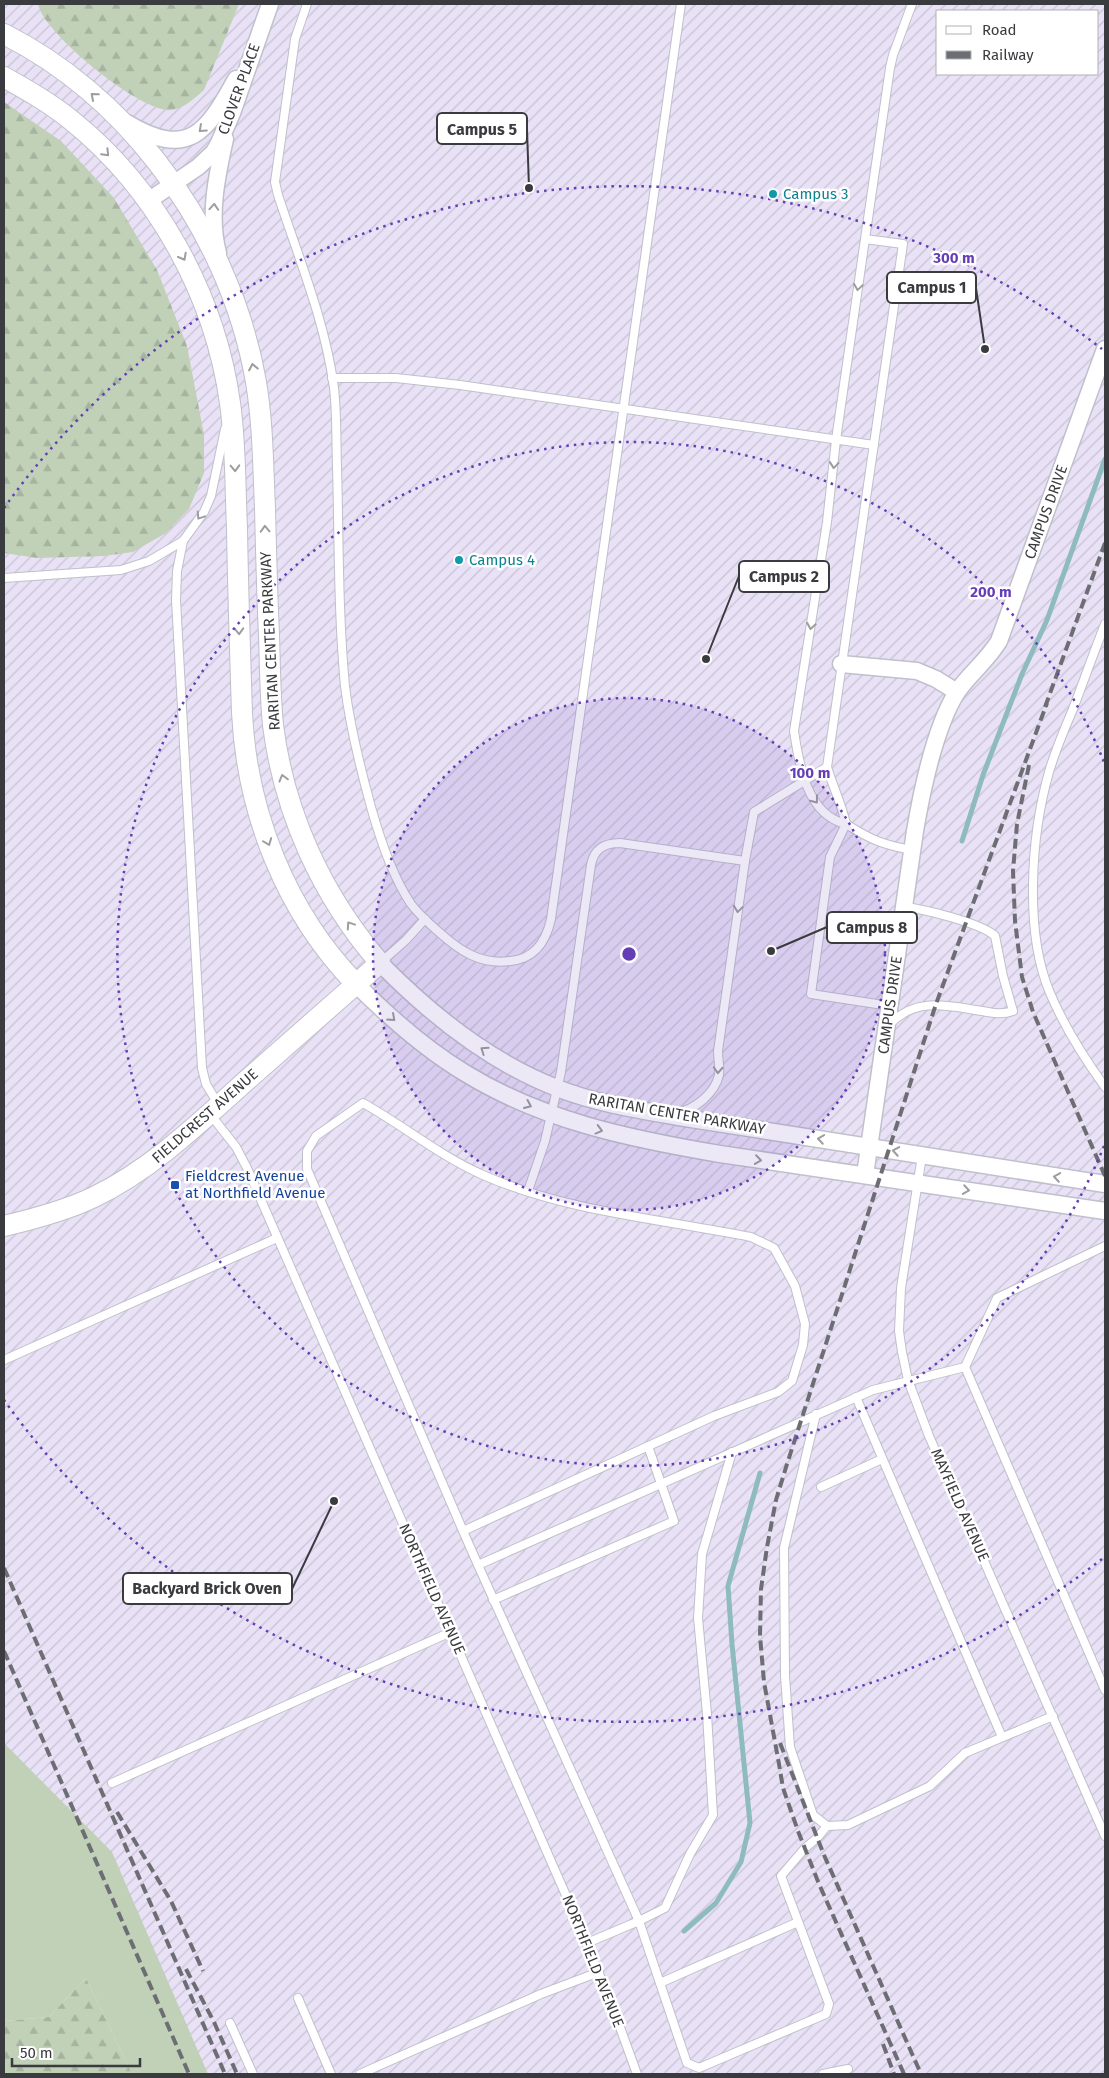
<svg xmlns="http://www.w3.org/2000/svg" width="1109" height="2078" viewBox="0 0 1109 2078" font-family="'Fira Sans',sans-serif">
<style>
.industrial{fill:url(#industrial-furrows);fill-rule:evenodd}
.grass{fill:#c0d1b8}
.forest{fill:url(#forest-firs)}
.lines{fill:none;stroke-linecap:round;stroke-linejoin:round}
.stream{stroke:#8ebbbe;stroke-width:5}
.service-casing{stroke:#bfc0cc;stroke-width:10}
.minor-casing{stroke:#bfc0cc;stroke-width:19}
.tertiary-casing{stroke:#bfc0cc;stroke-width:22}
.service{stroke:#fff;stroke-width:8}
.minor{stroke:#fff;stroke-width:16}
.tertiary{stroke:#fff;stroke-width:20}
.rail{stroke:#6d6e74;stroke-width:4;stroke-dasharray:10 5;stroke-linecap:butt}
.oneway{stroke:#9c9d9f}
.ring{fill:none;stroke:#653eb6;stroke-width:2.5;stroke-dasharray:2.5 5}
.culture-dot{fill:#0f9aa8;stroke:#fff;stroke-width:2}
.transit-dot{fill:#1a4fb4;stroke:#fff;stroke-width:2}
.labels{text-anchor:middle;stroke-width:5;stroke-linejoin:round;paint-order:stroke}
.street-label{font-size:15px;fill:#3a3b3f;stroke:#fff}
.culture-label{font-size:15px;fill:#0d838f;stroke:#fff;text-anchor:start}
.transit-label{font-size:15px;fill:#164399;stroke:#fff;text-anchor:start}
.centre{fill:#653eb6;stroke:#fff;stroke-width:2.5}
.ring-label{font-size:15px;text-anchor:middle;font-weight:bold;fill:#653eb6;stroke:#fff;stroke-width:5;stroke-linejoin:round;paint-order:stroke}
.leader{fill:none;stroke:#3a3b3f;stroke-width:2}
.callout-dot{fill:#3a3b3f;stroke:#fff;stroke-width:2}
.callout{fill:#fff;stroke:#3a3b3f;stroke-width:2}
.callout-label{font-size:16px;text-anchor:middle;font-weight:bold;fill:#3a3b3f}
</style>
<defs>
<pattern id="industrial-furrows" width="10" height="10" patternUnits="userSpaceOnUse" patternTransform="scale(1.25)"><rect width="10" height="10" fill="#e9e1f6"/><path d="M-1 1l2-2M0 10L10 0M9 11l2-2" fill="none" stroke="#c9c2d4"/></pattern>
<pattern id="forest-firs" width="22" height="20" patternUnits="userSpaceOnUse" patternTransform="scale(1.25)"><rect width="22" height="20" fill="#c0d1b8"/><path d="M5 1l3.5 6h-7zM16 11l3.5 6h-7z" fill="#a6b49f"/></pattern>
</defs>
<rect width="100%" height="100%" fill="#edeefa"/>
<path class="industrial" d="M4,4H1105V2074H158L4,1789ZM938,11H1098V74H938Z"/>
<path class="grass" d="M4,1743L112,1852L208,2074H132L86,1978L49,2017L4,2021Z"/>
<g class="forest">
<path d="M38,4H239L204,90C195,98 184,108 172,110C142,114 43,33 38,4Z"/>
<path d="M4,102L61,141L114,198L157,270L187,346L204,435V473L189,509L166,533L133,552L104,556L37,558L4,553Z"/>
<path d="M86,1978L132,2074H4V2021L49,2017Z"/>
</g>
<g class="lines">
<g class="stream">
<path d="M962,841L983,775L1022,674L1047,620L1105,459"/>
<path d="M684,1931L716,1903L741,1862L750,1823L732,1644L728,1586L760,1473"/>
</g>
<defs>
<g id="service">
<path d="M307,4L295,39L275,182L278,195C299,259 325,321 334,388C337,414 336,440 337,466C339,539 338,613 345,686C350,727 360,767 371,807C380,839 392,876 411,904C419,915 430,924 440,933C460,951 481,965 510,961C534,959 546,942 551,919L681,4"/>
<path d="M865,239L836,440L827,522L794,731C799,765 807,815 846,824C842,805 833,787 827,767L903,244L865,239L890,68L893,55L912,4"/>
<path d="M332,378H396L460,385L874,445"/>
<path d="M183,541L177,571L176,600L202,1068L206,1084L218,1104"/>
<path d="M4,578L121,570L149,561L183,541L204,512L211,496L225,429"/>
<path d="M1105,624C1094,652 1084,680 1073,709C1064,730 1055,751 1049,772C1031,835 1024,932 1050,993C1064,1026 1084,1058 1105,1087"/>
<path d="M380,963L406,940L425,919"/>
<path d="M890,1006L811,994L830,857L846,824C871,840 884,845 912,850"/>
<path d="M889,1025C916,996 948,1006 982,1011C992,1013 1002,1015 1013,1011L1003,976L995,936C981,923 924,909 904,907"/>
<path d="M676,1113C695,1110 715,1093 719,1075C720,1067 718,1059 718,1051L745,861"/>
<path d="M210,1114L236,1147L247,1168L575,1916L610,2000L637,2074"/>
<path d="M922,1156L901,1288L899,1331L902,1352L908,1380L929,1436L1105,1836"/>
<path d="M528,1191L545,1141L561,1072L591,865C594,849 604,843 620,843L745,861L754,812L827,767"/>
<path d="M1105,1246L997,1298L965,1367L1105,1690"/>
<path d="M4,1360L277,1238"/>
<path d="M856,1397L1002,1737"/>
<path d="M816,1414L784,1548L785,1676L790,1747L813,1815L827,1826L848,1825L930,1786L965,1753L1053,1716"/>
<path d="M821,1487L882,1459"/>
<path d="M463,1531L714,1416L778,1392L792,1381L803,1345L805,1324L795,1286L774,1248L751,1237C662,1219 567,1212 483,1175C440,1156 404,1126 363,1103L316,1136L307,1151V1169L463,1531L478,1565L639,1921L665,1908L690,1854L713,1815L707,1714L698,1618L702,1554L732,1452"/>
<path d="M478,1565L873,1390L965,1367"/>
<path d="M493,1600L674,1521L648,1446"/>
<path d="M112,1783L451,1632"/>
<path d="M587,1943L639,1921L687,2063L699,2068L826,2014L829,2004L781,1876L805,1848L817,1838L827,1826"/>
<path d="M660,1983L798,1922"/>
<path d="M298,1998L331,2074"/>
<path d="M230,2023L253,2074"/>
<path d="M360,2074L541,1994L599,1972"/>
<path d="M823,2074L848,2069"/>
</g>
<g id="minor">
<path d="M127,123C189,160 207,132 236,79"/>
<path d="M148,201L198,167L214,152L219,143L232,113L270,4"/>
<path d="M218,253C208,216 217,175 225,139"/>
<path d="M841,664L917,671L936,679L957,692"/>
<path d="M380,963C430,1014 490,1062 557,1088C600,1105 646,1111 691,1119L1105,1184"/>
<path d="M356,984C389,1017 425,1049 465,1073C543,1121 631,1139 720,1154L1105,1211"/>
<path d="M865,1175L915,831C922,790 935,727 957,692C969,674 987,661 999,641L1105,349"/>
</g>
<g id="tertiary">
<path d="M4,34C63,64 116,109 157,162C207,226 242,302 256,382C263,424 263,466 265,508C266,551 267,593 269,635C270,665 270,695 273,725C284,813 322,896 380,963C336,1002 291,1041 247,1080C199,1123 152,1169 94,1197C65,1211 34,1219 4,1226"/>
<path d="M4,77C27,90 50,103 71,120C157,189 215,295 230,403C236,445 235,487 237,528C238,590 240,652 242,713C247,813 286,912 356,984"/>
</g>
</defs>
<use href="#service" class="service-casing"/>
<use href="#minor" class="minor-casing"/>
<use href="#tertiary" class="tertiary-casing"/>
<use href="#service" class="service"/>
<use href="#minor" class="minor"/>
<use href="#tertiary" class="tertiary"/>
<g class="rail">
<path d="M1045,707L1105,543"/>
<path d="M1029,765L1017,824L1013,871L1015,921L1022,977L1033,1012L1105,1176"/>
<path d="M4,1568L225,2074"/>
<path d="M4,1651L189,2074"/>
<path d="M780,1743L824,1855L921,2074"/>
<path d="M117,1812L171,1901L203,1971"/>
<path d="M186,1969L214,2022L237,2074"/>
<path d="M883,2044L894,2074"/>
<path d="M904,2074L819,1884L798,1831L783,1788L779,1764L764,1682L760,1636L761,1589L767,1547L776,1500L787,1464L936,1004L1047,703"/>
</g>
</g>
<defs><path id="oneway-chevron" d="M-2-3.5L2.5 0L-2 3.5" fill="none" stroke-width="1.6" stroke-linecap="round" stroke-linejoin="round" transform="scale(1.25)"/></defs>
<g class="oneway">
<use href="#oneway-chevron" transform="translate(94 96) rotate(-139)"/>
<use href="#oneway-chevron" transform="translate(202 129) rotate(138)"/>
<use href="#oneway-chevron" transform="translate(106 153) rotate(45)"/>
<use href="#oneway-chevron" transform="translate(214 207) rotate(-86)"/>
<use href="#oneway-chevron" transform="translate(183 257) rotate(62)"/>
<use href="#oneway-chevron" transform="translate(858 287) rotate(98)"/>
<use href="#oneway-chevron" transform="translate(253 367) rotate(-101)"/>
<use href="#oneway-chevron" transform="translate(834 465) rotate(95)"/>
<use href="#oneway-chevron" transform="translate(235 468) rotate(88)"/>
<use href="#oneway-chevron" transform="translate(200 516) rotate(124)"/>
<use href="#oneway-chevron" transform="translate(265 529) rotate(-92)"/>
<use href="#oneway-chevron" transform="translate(811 626) rotate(99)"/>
<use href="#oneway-chevron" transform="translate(239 631) rotate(88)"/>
<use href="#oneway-chevron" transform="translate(283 778) rotate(-105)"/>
<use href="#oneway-chevron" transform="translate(815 800) rotate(52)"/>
<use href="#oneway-chevron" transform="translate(268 842) rotate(69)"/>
<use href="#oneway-chevron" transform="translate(738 909) rotate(98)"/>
<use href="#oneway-chevron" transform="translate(350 925) rotate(-124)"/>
<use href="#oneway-chevron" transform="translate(392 1018) rotate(42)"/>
<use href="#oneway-chevron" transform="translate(484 1050) rotate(-146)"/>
<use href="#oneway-chevron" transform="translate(718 1070) rotate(93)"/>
<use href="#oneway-chevron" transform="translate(528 1105) rotate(24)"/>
<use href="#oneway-chevron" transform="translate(599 1130) rotate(15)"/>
<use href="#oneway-chevron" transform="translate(821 1139) rotate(-171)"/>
<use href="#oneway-chevron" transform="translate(896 1151) rotate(-170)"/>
<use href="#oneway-chevron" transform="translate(758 1160) rotate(8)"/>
<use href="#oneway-chevron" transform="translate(1057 1177) rotate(-171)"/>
<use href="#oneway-chevron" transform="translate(966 1190) rotate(9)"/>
</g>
<circle cx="629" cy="954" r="256" fill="#653eb6" fill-opacity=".12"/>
<g class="ring">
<circle cx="629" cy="954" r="256"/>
<path d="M1104 1146A512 512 0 1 1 1104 762"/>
<path d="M1102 1559A768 768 0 0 1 4 1400M4 508A768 768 0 0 1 1102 349"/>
</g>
<g class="culture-dot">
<circle cx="773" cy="194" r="5"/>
<circle cx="459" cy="560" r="5"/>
</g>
<rect class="transit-dot" x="170" y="1180" width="10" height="10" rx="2.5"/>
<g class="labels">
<g class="street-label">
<text transform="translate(239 89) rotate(-70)" y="5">CLOVER PLACE</text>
<text transform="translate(1046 512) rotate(-70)" y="5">CAMPUS DRIVE</text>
<text transform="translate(270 641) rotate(-93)" y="5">RARITAN CENTER PARKWAY</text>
<text transform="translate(890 1005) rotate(-82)" y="5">CAMPUS DRIVE</text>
<text transform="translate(677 1114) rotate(10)" y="5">RARITAN CENTER PARKWAY</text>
<text transform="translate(205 1116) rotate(-41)" y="5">FIELDCREST AVENUE</text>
<text transform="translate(960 1505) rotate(66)" y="5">MAYFIELD AVENUE</text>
<text transform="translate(432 1589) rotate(66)" y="5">NORTHFIELD AVENUE</text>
<text transform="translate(593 1961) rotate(68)" y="5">NORTHFIELD AVENUE</text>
</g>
<g class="culture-label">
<text x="783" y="199">Campus 3</text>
<text x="469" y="565">Campus 4</text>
</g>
<g class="transit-label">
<text x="185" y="1181">Fieldcrest Avenue<tspan x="185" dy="17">at Northfield Avenue</tspan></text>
</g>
</g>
<circle cx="629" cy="954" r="8" class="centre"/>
<g class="ring-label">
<text x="954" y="263">300 m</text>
<text x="991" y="597">200 m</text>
<text x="810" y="778">100 m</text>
</g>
<path class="leader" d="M529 188L527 129M985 349L976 288M706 659L739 576M771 951L827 927M334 1501L292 1589"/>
<g class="callout-dot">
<circle cx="529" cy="188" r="5"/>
<circle cx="985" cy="349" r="5"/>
<circle cx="706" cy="659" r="5"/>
<circle cx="771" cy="951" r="5"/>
<circle cx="334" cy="1501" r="5"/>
</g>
<g class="callout">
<rect x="437" y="113" width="90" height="31" rx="5"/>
<rect x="887" y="272" width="89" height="31" rx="5"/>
<rect x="739" y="561" width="90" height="31" rx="5"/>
<rect x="827" y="912" width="90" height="31" rx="5"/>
<rect x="123" y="1573" width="169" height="31" rx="5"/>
</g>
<g class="callout-label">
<text x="482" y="135">Campus 5</text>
<text x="932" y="293">Campus 1</text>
<text x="784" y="582">Campus 2</text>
<text x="872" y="933">Campus 8</text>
<text x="207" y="1594">Backyard Brick Oven</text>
</g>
<rect width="1109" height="2078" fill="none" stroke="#3a3b3f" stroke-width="10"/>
<rect x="936" y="10" width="162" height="65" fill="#ffffff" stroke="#b0b1b2"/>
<rect x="946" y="26" width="25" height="8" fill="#ffffff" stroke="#b0b1b2"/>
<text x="982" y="35" font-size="15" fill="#3a3b3f">Road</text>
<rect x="946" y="51" width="25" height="8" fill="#6d6e74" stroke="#b0b1b2"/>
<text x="982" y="60" font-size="15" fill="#3a3b3f">Railway</text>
<path d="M12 2058v8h128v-8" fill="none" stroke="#3a3b3f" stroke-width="2.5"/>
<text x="20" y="2058" font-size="15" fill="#3a3b3f" stroke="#ffffff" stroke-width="4" paint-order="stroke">50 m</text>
</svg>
